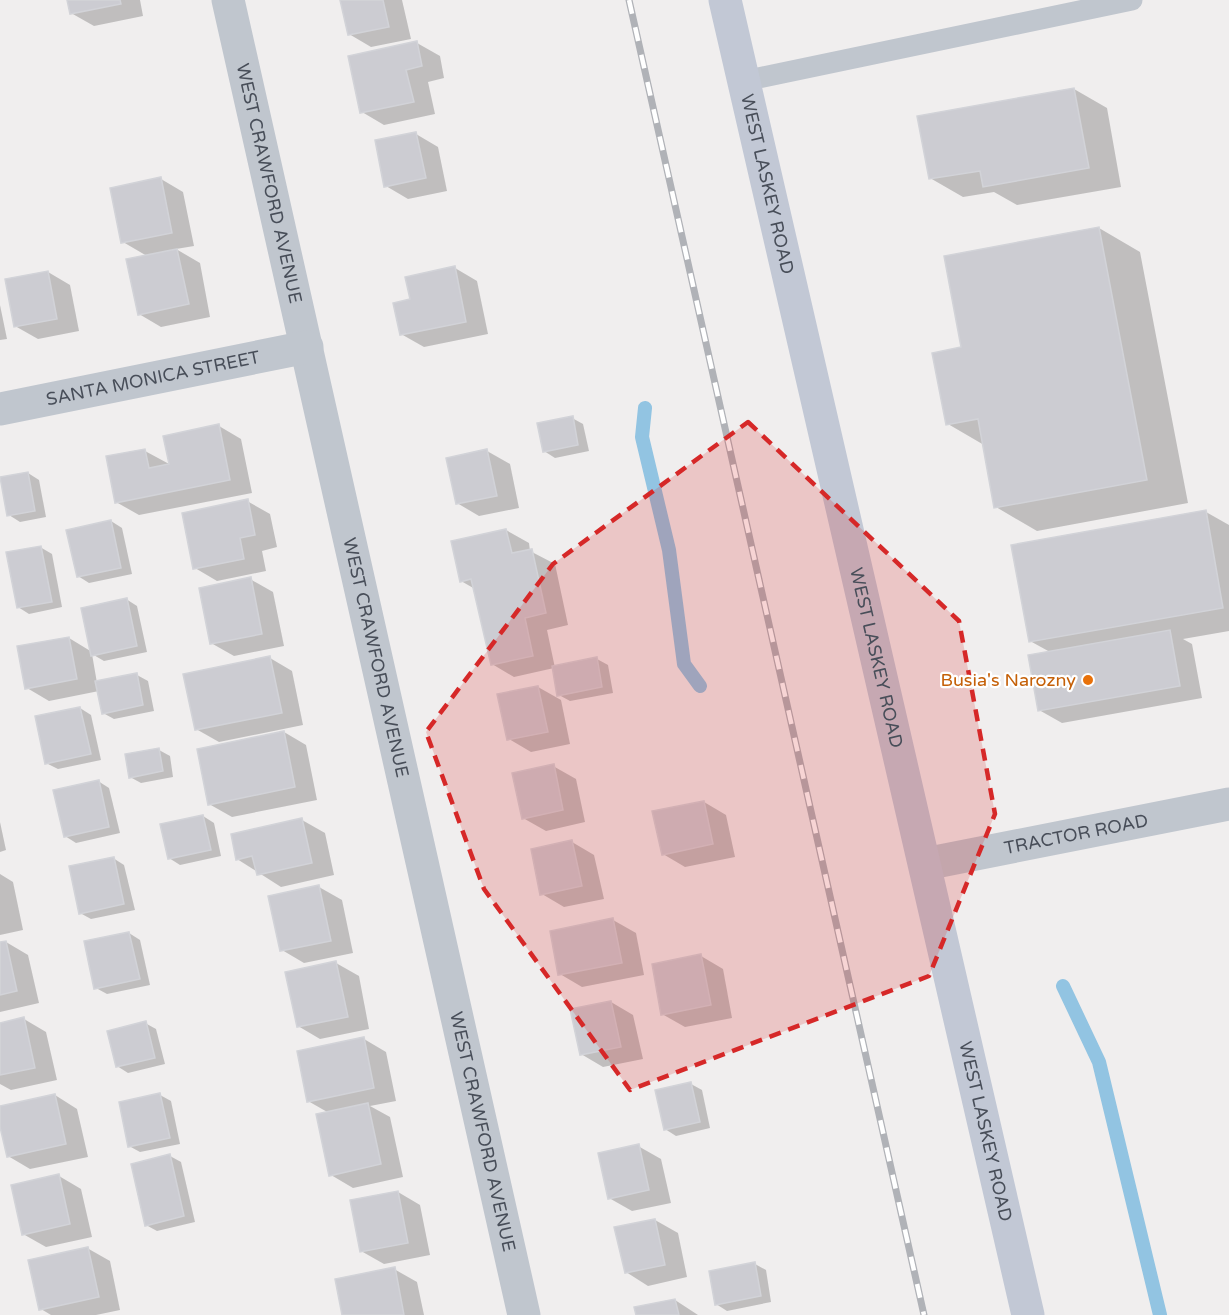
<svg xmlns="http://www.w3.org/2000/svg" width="1229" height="1315" viewBox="0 0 1229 1315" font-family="'Varela Round',sans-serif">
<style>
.shadow{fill:#0003}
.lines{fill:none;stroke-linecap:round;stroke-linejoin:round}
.stream{stroke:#92c4e2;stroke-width:14}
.building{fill:#ccccd2;stroke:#d2d3d8;stroke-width:1.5}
.service{stroke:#c0c6ce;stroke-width:21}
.minor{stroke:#c0c6ce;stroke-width:33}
.secondary{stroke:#c2c8d5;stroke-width:33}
.rail-casing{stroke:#b0b2b7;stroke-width:7}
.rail{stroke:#fff;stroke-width:4.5;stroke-dasharray:14;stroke-linecap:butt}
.marked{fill:#d62828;fill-opacity:0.2;stroke:#d62828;stroke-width:4.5;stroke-dasharray:12 8;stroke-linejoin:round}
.food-dot{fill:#e8710a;stroke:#fff;stroke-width:2}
.labels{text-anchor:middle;stroke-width:4.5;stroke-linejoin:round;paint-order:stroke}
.street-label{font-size:18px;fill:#484e59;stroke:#fff}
.food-label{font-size:18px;fill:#c56008;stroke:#fff;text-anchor:end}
</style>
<rect width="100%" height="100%" fill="#f0eeee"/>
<g class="shadow">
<path d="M69,0H140L143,16L94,26L71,13Z"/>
<path d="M342,0H402L411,39L371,47L349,34Z"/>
<path d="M417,43L440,56L444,78L428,82L435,114L384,125L362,112Z"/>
<path d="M1074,89L1107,108L1121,187L1017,205L994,192L963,197L930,178Z"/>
<path d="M416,134L438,147L447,191L408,199L386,186Z"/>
<path d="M161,179L183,192L194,246L176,249L200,263L210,317L161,327L139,314L147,256L123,242Z"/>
<path d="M1099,228L1140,252L1188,503L1037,531L996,507L984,445L948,424L963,348Z"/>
<path d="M455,268L477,281L488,334L424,347L401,334Z"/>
<path d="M48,272L70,285L79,331L38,339L15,326Z"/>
<path d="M0,305L7,339L0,340Z"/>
<path d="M572,418L583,424L589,451L555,458L544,451Z"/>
<path d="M219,426L241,439L252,493L139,515L116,502L145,451L171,465Z"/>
<path d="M487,451L510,464L519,508L479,516L457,503Z"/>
<path d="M28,473L39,480L46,517L20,522L9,515Z"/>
<path d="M247,501L270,514L277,547L262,551L266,571L217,581L195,568Z"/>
<path d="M1206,512L1229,525V631L1183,639L1192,644L1202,698L1062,723L1039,710L1050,652L1030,641Z"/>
<path d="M111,521L122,528L132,574L89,583L78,576Z"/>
<path d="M506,530L529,543L530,551L555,564L568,625L547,630L555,668L597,659L608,665L613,693L570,701L559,695L554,668L514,677L492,664L475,589L461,581Z"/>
<path d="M40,547L52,554L62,607L29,614L18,607Z"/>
<path d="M250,579L273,592L284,646L234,656L211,643Z"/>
<path d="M126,599L137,606L147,652L104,661L92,654L97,683L137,675L148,681L154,711L114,719L103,713L99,691L49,701L27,688L69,638L92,652Z"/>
<path d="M270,658L292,671L303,725L219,742L196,729Z"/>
<path d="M538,687L561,700L570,744L531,752L509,739Z"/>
<path d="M80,708L91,715L101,760L58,769L46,763Z"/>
<path d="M284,732L306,745L317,800L232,817L209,804Z"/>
<path d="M159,750L170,756L173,777L141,783L130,777Z"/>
<path d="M553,766L576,779L585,822L546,831L523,818Z"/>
<path d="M98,781L109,788L120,833L76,843L65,836Z"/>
<path d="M704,802L726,815L735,857L685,867L663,854Z"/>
<path d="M203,816L214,823L221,856L180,865L169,858Z"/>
<path d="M302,820L325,833L334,875L281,887L237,859Z"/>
<path d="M0,822L6,850L0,852Z"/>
<path d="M572,842L594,855L604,899L564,907L542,894Z"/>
<path d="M113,858L124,865L135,910L91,919L80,913Z"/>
<path d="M0,874L13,882L23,930L0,935Z"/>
<path d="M319,887L342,900L353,953L304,963L282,950Z"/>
<path d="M613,920L636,933L644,975L582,987L560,974Z"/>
<path d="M129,933L140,940L150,985L107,994L96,988Z"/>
<path d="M6,942L28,955L39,1003L0,1012V944Z"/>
<path d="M701,956L723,969L732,1018L685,1027L662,1014Z"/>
<path d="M336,963L359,976L369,1029L320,1039L298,1026Z"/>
<path d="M611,1002L633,1015L643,1059L603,1067L581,1054Z"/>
<path d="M24,1019L46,1032L57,1080L11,1090L0,1084V1024Z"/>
<path d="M145,1023L156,1029L165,1064L128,1073L117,1066Z"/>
<path d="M364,1039L386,1052L396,1101L370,1106L390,1117L403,1177L353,1188L331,1175L329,1113L308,1101Z"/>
<path d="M691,1084L702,1090L710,1128L676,1136L665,1129Z"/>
<path d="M55,1095L77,1109L88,1157L30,1169L8,1156L0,1108Z"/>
<path d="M160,1095L171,1101L180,1144L140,1152L129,1146Z"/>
<path d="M638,1146L661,1159L671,1203L632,1211L609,1198Z"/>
<path d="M170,1156L181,1162L195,1222L157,1231L146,1225Z"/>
<path d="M59,1176L81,1189L92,1237L46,1247L23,1234Z"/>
<path d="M398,1192L420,1205L430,1255L384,1264L361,1251Z"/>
<path d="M655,1220L678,1233L687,1277L648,1286L626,1272Z"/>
<path d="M87,1248L110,1261L120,1310L96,1315H51L41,1309Z"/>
<path d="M755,1264L766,1270L771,1302L727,1311L716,1304Z"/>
<path d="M394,1269L417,1282L424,1315H344Z"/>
<path d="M675,1300L698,1315H637Z"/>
</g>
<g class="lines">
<g class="stream">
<path d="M645,408L642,437L669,550L684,664L700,686"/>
<path d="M1063,986L1099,1062L1160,1315"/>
</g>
</g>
<g class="building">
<path d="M67,0H120L121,4L70,14Z"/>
<path d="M340,0H383L389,27L348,35Z"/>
<path d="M417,41L422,66L406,70L414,102L360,113L348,56Z"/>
<path d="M1074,88L1089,168L983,187L980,171L929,179L917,116Z"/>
<path d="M416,132L426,178L384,187L375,140Z"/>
<path d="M161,177L172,233L121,243L110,188Z"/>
<path d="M1099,227L1147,480L994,508L978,419L946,425L932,353L961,347L944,256Z"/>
<path d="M177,249L189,304L138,315L126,259Z"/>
<path d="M455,266L466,322L400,335L393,303L410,299L405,277Z"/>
<path d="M48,271L57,319L14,327L5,279Z"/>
<path d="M573,416L578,445L543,452L537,423Z"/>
<path d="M219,424L230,480L115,503L106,456L145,449L149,468L169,464L163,436Z"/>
<path d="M487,449L497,496L456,504L446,458Z"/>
<path d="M28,472L35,511L7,516L0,477Z"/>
<path d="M248,499L255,535L240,538L244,559L193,569L182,513Z"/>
<path d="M1206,510L1223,608L1029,642L1011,545Z"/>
<path d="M111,520L121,568L77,577L66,530Z"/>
<path d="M506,529L512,553L532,549L546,613L525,618L533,656L491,665L471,579L460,582L451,541Z"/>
<path d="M41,546L52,602L17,608L6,552Z"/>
<path d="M251,577L262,634L210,644L199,588Z"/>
<path d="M127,598L137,646L91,656L81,608Z"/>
<path d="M1170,630L1180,686L1038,711L1028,655Z"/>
<path d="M69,637L77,679L25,689L17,646Z"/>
<path d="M270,656L282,713L195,730L183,674Z"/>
<path d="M597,657L602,687L557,696L552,666Z"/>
<path d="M137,673L143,705L102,714L95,681Z"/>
<path d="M538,686L548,732L507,740L497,694Z"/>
<path d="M80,707L91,754L45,764L35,716Z"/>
<path d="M284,731L295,787L208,805L197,749Z"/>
<path d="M159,748L163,771L129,778L125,754Z"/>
<path d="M554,764L563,810L522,819L512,773Z"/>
<path d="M99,780L109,827L64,837L53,790Z"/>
<path d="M704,801L713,844L662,855L652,811Z"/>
<path d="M203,815L211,850L168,859L160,824Z"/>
<path d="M302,818L312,863L257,875L252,856L236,860L231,834Z"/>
<path d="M572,840L582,886L540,895L531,849Z"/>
<path d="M114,857L124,904L79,914L69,866Z"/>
<path d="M319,885L331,941L280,951L268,896Z"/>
<path d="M613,918L622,963L558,975L550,931Z"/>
<path d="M129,932L140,979L94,989L84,941Z"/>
<path d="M6,941L17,991L0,995V942Z"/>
<path d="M701,954L711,1005L661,1015L652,964Z"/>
<path d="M336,961L348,1017L297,1027L285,972Z"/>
<path d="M611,1001L621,1047L580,1055L570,1009Z"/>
<path d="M24,1017L35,1068L0,1075V1023Z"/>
<path d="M146,1021L155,1058L116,1067L107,1031Z"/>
<path d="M364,1037L374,1088L307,1102L297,1051Z"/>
<path d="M691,1082L700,1122L664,1130L655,1090Z"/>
<path d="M160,1093L170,1138L128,1147L119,1102Z"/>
<path d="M55,1094L66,1144L7,1157L0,1127V1106Z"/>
<path d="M368,1103L381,1164L329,1176L316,1114Z"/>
<path d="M639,1144L649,1190L608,1199L598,1153Z"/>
<path d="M170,1154L184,1216L145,1226L131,1164Z"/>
<path d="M59,1174L70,1224L22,1235L11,1185Z"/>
<path d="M398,1191L408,1243L360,1252L350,1200Z"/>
<path d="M655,1219L665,1265L625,1273L614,1227Z"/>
<path d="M88,1247L99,1297L39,1310L28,1260Z"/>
<path d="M755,1262L761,1296L715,1305L709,1271Z"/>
<path d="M395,1267L404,1315H342L335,1279Z"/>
<path d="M675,1299L679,1315H636L634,1307Z"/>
</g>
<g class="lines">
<path class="service" d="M744,81L1132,0"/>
<g class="minor">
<path id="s1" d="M228,0L524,1315"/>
<path id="s2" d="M0,409L307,347"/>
<path id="s3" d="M925,864L1229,804"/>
</g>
<path class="secondary" id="s4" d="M725,0L1028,1315"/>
<defs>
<path id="rail" d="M629,0L924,1315"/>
</defs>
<use href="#rail" class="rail-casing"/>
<use href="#rail" class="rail"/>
</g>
<path class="marked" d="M748,422L959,621L995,814L929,976L630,1090L484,889L426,732L553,564Z"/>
<circle class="food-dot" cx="1088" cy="680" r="6"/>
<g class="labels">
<g class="street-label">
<text dy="6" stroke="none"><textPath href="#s1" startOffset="188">WEST CRAWFORD AVENUE</textPath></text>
<text dy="6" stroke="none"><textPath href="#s4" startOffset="189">WEST LASKEY ROAD</textPath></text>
<text dy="6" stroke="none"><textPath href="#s2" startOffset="156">SANTA MONICA STREET</textPath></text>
<text dy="6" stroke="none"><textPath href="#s1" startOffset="674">WEST CRAWFORD AVENUE</textPath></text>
<text dy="6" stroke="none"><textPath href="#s4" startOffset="675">WEST LASKEY ROAD</textPath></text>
<text dy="6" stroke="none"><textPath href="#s3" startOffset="154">TRACTOR ROAD</textPath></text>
<text dy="6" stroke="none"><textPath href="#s4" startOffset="1161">WEST LASKEY ROAD</textPath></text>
<text dy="6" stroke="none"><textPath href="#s1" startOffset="1160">WEST CRAWFORD AVENUE</textPath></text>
</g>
<g class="food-label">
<text x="1076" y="686">Busia's Narozny</text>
</g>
</g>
</svg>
